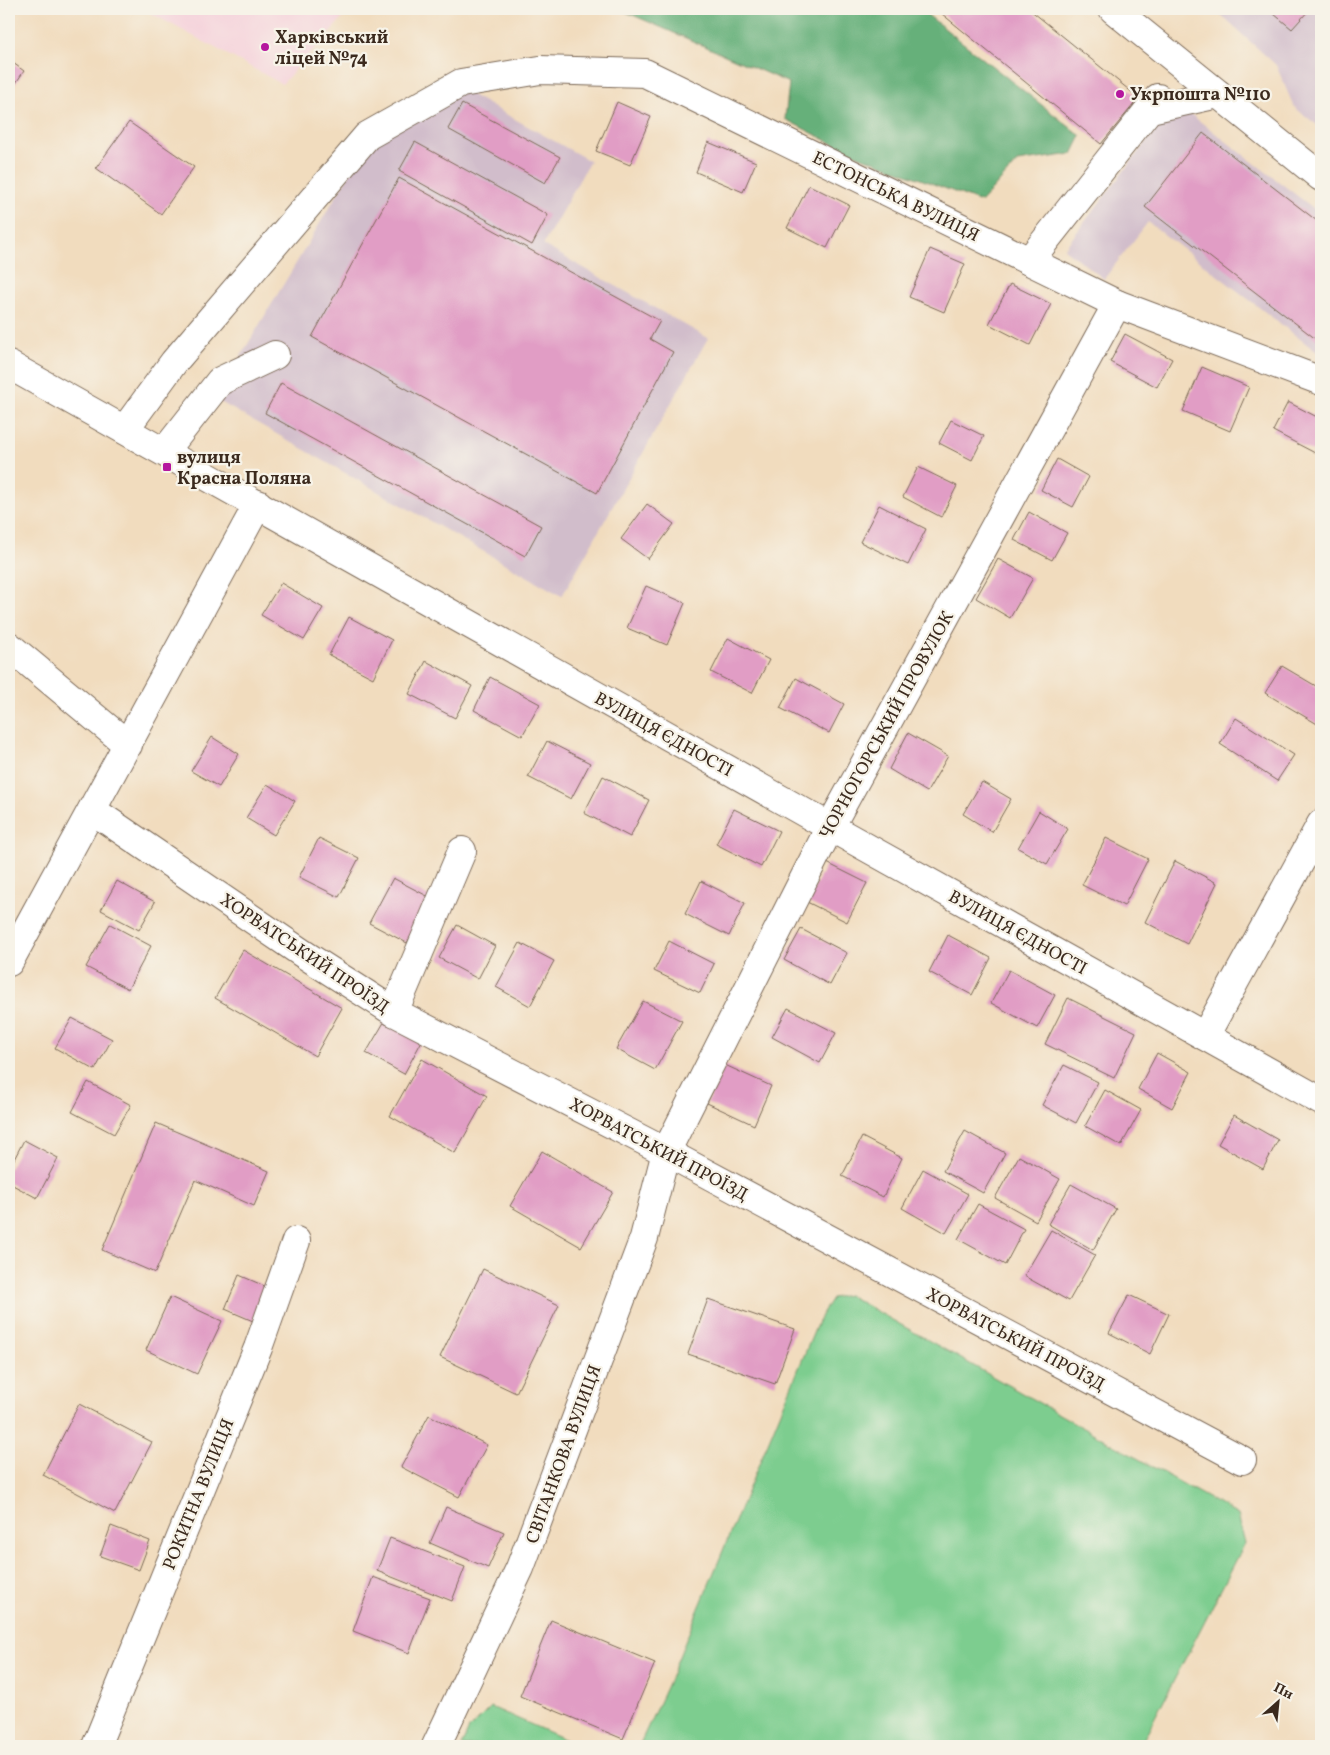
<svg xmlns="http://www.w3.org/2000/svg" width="1330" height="1755" viewBox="0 0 1330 1755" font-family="Vollkorn,serif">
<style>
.built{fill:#f5cfda}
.industrial{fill:#d1bdcb}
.green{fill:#7dcd8f;stroke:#5c7c56}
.forest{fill:#66b07a;stroke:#506d4c}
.building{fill:#e19dc5}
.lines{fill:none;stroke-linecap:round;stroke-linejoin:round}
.minor-casing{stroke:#7b6856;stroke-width:30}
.major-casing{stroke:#7b6856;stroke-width:30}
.minor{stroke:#fff;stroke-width:28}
.major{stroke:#fff;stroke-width:28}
.poi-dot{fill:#b5179e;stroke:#f7f3e8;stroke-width:2}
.labels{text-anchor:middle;stroke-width:4.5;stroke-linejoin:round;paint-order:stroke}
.poi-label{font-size:18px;font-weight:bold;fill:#3b2a1e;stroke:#f7f3e8;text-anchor:start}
.street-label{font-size:18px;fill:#3b2a1e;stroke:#f7f3e8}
</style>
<rect width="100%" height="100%" fill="#f7f3e8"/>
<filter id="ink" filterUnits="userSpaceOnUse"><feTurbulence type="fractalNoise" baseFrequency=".02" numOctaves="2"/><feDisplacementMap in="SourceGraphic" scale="10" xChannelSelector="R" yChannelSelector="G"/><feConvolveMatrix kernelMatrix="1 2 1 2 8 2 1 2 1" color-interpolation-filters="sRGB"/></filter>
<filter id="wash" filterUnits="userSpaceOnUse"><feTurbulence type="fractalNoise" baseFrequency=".0096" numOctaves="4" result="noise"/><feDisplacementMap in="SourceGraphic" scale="20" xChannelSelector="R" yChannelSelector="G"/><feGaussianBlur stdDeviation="1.12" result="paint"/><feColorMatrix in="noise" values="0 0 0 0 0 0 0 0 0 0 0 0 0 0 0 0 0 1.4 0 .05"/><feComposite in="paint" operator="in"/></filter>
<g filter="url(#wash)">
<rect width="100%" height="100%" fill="#f1dcbe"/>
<path class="built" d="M143,9H351L282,84Z"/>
<g class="industrial">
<path d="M1214,9H1321V128L1294,107L1276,65Z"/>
<path d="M461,89L590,161L543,245L708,338L562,596L215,399L365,148Z"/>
<path d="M1176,103L1321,214V355L1148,222L1104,279L1064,249Z"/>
</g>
<g class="green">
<path d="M848,1295L1238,1515L1245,1543L1140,1746H639L668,1683L820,1317L832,1298Z"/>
<path d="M491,1707L580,1746H461L469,1729Z"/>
</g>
<path class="forest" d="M619,9H920L1081,136L1072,154L1017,162L981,202L849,152L785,119L789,83Z"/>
<g id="blocks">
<g class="building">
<path d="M936,9H1029L1139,98L1101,144Z"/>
<path d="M1268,9H1310L1292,29Z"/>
<path d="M9,60L24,71L9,93Z"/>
<path d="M617,102L651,117L630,165L596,151Z"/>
<path d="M462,104L560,157L545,183L448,129Z"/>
<path d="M129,122L194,167L161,214L96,168Z"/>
<path d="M1203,133L1321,224V343L1145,207Z"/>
<path d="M415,142L548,215L532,245L399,171Z"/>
<path d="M708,142L756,162L743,192L696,172Z"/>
<path d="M399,178L660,321L650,339L673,352L597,493L312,337Z"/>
<path d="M809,185L849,205L827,248L787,228Z"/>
<path d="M930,249L965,264L944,312L909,297Z"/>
<path d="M1010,284L1051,304L1030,345L989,324Z"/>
<path d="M1125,334L1172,359L1157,387L1110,362Z"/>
<path d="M1202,367L1249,387L1230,431L1183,411Z"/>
<path d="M281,383L541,526L525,556L265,413Z"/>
<path d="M1288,402L1321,419V441L1315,453L1273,431Z"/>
<path d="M951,420L984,436L972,460L939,443Z"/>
<path d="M1057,459L1089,477L1073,507L1041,490Z"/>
<path d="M918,467L957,486L941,517L903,497Z"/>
<path d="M647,504L674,524L648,559L621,539Z"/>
<path d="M879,505L926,529L908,565L860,542Z"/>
<path d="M1029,512L1067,533L1052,560L1014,540Z"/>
<path d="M998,559L1033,578L1010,618L976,598Z"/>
<path d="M281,583L323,608L304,640L261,615Z"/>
<path d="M646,586L685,603L667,645L627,628Z"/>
<path d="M349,617L392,640L373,678L329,655Z"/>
<path d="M728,638L769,660L752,693L711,672Z"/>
<path d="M426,661L472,686L455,718L409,694Z"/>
<path d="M1282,666L1321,689V721L1319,725L1265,693Z"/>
<path d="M490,677L540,704L522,736L474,710Z"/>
<path d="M796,678L844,704L829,733L780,708Z"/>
<path d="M1236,718L1294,755L1277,781L1220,744Z"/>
<path d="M908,733L948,756L927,792L889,769Z"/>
<path d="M212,737L239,754L219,787L191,771Z"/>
<path d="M547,741L590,763L571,799L528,777Z"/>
<path d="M603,776L649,800L630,837L584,813Z"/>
<path d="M982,782L1011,799L992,832L963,814Z"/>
<path d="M267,784L295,801L274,835L246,818Z"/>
<path d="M734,809L779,831L761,867L716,844Z"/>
<path d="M1039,811L1068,829L1047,864L1018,848Z"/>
<path d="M319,838L359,858L339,897L299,877Z"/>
<path d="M1106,838L1148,859L1124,906L1082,885Z"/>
<path d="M1175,861L1217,883L1187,944L1145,922Z"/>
<path d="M827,863L867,883L847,922L807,902Z"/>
<path d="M393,878L431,898L407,943L369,923Z"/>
<path d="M117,881L155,902L139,930L101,910Z"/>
<path d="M701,881L745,903L729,936L685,914Z"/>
<path d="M110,924L151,946L128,989L86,967Z"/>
<path d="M457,925L495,946L478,979L439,958Z"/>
<path d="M801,929L847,953L830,985L784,960Z"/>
<path d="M948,935L991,958L972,995L929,972Z"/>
<path d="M669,941L714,964L700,993L654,971Z"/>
<path d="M520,943L554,961L530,1006L496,987Z"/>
<path d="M243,950L342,1008L315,1056L215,998Z"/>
<path d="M1009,970L1055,995L1037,1028L991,1003Z"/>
<path d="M1068,998L1136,1032L1114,1078L1045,1044Z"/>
<path d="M643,1001L682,1021L655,1070L616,1049Z"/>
<path d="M788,1008L836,1033L820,1063L772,1037Z"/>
<path d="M72,1018L112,1039L95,1070L55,1048Z"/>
<path d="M386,1019L423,1039L404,1074L366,1053Z"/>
<path d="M1157,1053L1191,1072L1172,1108L1138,1089Z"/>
<path d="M422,1059L487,1096L455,1153L390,1116Z"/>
<path d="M725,1065L771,1086L754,1125L707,1103Z"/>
<path d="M1064,1065L1098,1082L1076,1123L1042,1105Z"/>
<path d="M88,1082L131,1105L114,1134L72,1112Z"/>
<path d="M1105,1090L1141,1110L1121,1146L1085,1126Z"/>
<path d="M1234,1115L1278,1140L1263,1169L1218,1144Z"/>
<path d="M156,1123L269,1171L254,1206L195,1180L155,1273L102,1250Z"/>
<path d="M965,1131L1005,1153L983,1193L943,1171Z"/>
<path d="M862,1137L902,1158L883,1197L842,1176Z"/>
<path d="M24,1140L58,1158L37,1198L9,1183V1169Z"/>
<path d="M542,1151L613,1192L581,1247L510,1206Z"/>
<path d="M1019,1156L1060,1179L1036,1221L995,1198Z"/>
<path d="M923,1169L968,1194L946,1233L902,1208Z"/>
<path d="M1071,1184L1116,1209L1093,1250L1048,1224Z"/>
<path d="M978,1204L1024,1229L1005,1265L958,1239Z"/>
<path d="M1051,1230L1095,1255L1069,1301L1024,1276Z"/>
<path d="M483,1269L559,1305L516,1393L440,1357Z"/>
<path d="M239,1275L267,1287L253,1321L225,1309Z"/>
<path d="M1129,1295L1169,1314L1150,1354L1109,1333Z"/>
<path d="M170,1297L222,1321L197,1374L146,1350Z"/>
<path d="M708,1299L795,1329L775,1384L688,1354Z"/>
<path d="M79,1404L152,1442L115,1513L43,1475Z"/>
<path d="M429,1415L487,1445L459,1497L401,1467Z"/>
<path d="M446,1507L504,1532L488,1568L430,1543Z"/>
<path d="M111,1526L150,1541L139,1570L100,1556Z"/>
<path d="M390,1538L465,1567L452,1601L377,1571Z"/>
<path d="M373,1577L430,1598L409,1653L353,1631Z"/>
<path d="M551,1620L655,1663L623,1739L520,1696Z"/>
</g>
</g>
</g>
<g filter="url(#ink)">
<use href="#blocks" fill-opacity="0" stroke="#7b6856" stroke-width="1"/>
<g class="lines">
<defs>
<g id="minor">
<path d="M1113,9L1321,177"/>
<path d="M1150,109L1218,94"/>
<path d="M1029,261L1158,98"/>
<path d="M125,429L174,362L367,136L461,83L540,70L645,73L1117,304L1321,381"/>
<path d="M165,451L220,381L275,355"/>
<path d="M9,646L128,745"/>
<path d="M92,810L302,953L394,1012L666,1152L1242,1460"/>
<path d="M9,962L258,504"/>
<path d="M394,1012L462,851"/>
<path d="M1205,1036L1321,824"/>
<path d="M96,1746L258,1348L296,1241"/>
<path d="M436,1746L520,1568L644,1238L666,1152L830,827L1117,304"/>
</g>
<path id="major" d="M9,365L830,827L1321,1101"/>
</defs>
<use href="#minor" class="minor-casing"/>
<use href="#major" class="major-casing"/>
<use href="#minor" class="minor"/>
<use href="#major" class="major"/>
</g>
</g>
<g class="poi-dot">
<circle cx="265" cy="47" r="5"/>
<circle cx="1120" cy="94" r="5"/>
<rect x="162" y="462" width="10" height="10" rx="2.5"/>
</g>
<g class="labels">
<g class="poi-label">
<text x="275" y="43">Харківський<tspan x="275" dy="21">ліцей №74</tspan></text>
<text x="1130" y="100">Укрпошта №110</text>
<text x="177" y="463">вулиця<tspan x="177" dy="21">Красна Поляна</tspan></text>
</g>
<g class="street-label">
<text transform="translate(896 196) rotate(26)" y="6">ЕСТОНСЬКА ВУЛИЦЯ</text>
<text transform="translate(886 725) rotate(-61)" y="6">ЧОРНОГОРСЬКИЙ ПРОВУЛОК</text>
<text transform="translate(664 734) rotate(29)" y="6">ВУЛИЦЯ ЄДНОСТІ</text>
<text transform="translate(1018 932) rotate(29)" y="6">ВУЛИЦЯ ЄДНОСТІ</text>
<text transform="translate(305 953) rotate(34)" y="6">ХОРВАТСЬКИЙ ПРОЇЗД</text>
<text transform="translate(659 1149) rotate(28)" y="6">ХОРВАТСЬКИЙ ПРОЇЗД</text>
<text transform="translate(1016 1339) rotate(28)" y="6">ХОРВАТСЬКИЙ ПРОЇЗД</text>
<text transform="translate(563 1454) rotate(-70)" y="6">СВІТАНКОВА ВУЛИЦЯ</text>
<text transform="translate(198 1494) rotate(-68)" y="6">РОКИТНА ВУЛИЦЯ</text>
</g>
</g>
<rect width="1330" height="1755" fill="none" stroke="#f7f3e8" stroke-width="30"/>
<g transform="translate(1278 1702) rotate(27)" stroke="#f7f3e8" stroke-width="4" paint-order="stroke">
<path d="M0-4L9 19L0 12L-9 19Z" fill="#3b2a1e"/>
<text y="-8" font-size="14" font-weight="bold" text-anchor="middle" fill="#3b2a1e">Пн</text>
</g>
</svg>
